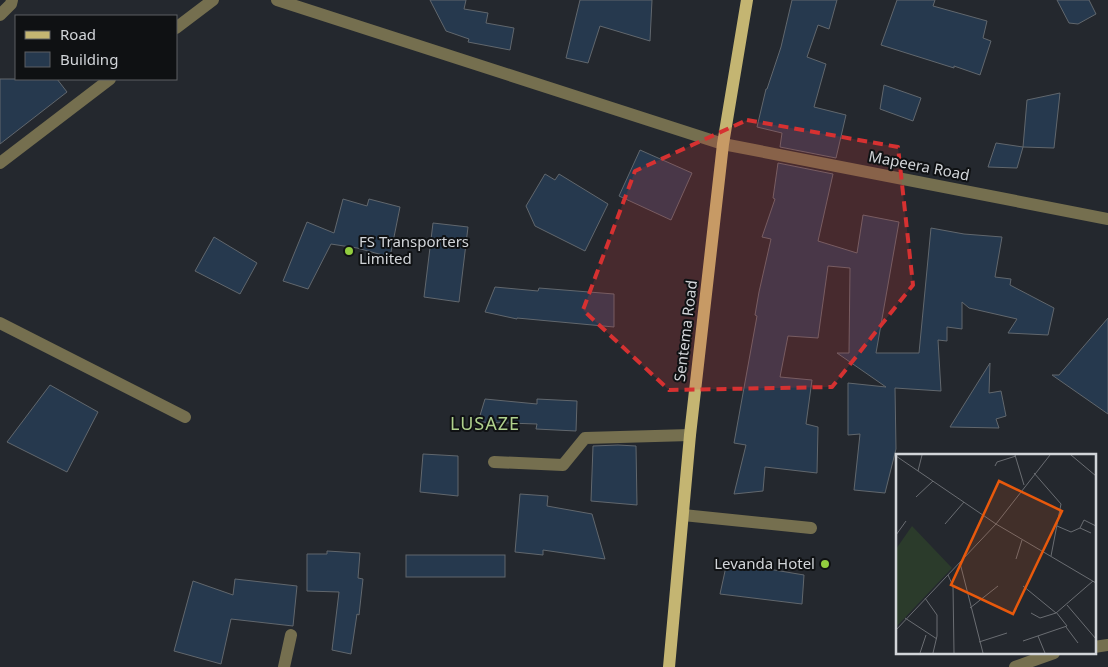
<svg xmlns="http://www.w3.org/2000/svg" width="1108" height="667" viewBox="0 0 1108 667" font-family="'Noto Sans',sans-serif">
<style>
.building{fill:#26394e;stroke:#61676d}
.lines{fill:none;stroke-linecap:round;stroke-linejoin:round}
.minor{stroke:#756f4f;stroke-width:12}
.major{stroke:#c4b572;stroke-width:12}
.marked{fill:#d63131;fill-opacity:0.2;stroke:#d63131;stroke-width:4;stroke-dasharray:10 6;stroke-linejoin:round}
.poi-dot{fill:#92cd3f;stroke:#0f1113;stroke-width:2}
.labels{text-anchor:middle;stroke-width:4;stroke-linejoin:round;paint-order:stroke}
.street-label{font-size:15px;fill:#d2d5d9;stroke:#0f1113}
.poi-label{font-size:15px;fill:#d2d5d9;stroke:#0f1113;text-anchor:start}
.quarter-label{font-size:18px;letter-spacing:1px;fill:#b0d28d;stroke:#0f1113}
.inset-road{fill:none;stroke:#6a6d72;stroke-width:1}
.view{fill:#e8590c;fill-opacity:0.15;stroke:#e8590c;stroke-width:2.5}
.inset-edge{fill:none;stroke:#d2d5d9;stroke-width:2.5}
</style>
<rect width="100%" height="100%" fill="#24282e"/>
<g class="building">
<path d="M430,0H466L464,9L488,13L486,23L514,28L510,50L468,42L469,39L446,31Z"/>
<path d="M580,0H652L650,41L600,26L588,63L566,58Z"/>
<path d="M792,0H837L829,29L818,25L807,57L826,64L814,107L846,115L836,158L780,147L782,133L757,127L766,89H767L781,47Z"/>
<path d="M897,0H935L933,6L987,21L983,38L991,41L980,75L954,66V68L881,45Z"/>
<path d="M1057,0H1089L1096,14L1078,24L1069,23Z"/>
<path d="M0,79H57L67,92L0,144Z"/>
<path d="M884,85L921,98L913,121L880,109Z"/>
<path d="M1060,93L1054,148L1023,147L1027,100Z"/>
<path d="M996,143L1023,147L1017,168L988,167Z"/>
<path d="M640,150L692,173L671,220L619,196Z"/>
<path d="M778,163L833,174L818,241L857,253L863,215L899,222L876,353H919L931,228L964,234L1002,237L995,277L1011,279L1010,285L1054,308L1048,335L1008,333L1017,319L969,308L962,302V329L947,327V341L938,340L941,391L895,388L896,449L885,493L854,490L860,434L848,435V383L886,387L837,353H849L850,268L828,266L818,338L788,336L780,377L812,380L806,424L818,427L817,473L765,467L763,491L734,494L746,445L734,443L757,316L755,315L759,292L771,239L762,237L775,199L773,198Z"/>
<path d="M545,174L555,180L559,174L608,204L585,251L535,226L526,206Z"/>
<path d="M343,199L367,206L369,199L400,207L390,257L357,248L331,244L308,289L283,281L307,222L334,233Z"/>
<path d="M433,223L468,227L459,302L424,297Z"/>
<path d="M214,237L257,263L240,294L195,271Z"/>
<path d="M495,287L538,291L539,288L614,294V327L517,318V319L485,312Z"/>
<path d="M1108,318V414L1052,375H1059Z"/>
<path d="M990,363L989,393L1001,391L1006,416L996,419L999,428L950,427Z"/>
<path d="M50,385L98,412L67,472L7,442Z"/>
<path d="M485,399L537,404V399L577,401L576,431L536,429L537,424L478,422Z"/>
<path d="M618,445L636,446L637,505L591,501L593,446Z"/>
<path d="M423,454L458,456V496L420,492Z"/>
<path d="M520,494L548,496L547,506L592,514L605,559L543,550V555L515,552Z"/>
<path d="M327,551L360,553L358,578L363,579L359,615L357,614L351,654L332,650L339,592L307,591V554H327Z"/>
<rect x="406" y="555" width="99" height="22"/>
<path d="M727,562L804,575L802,604L720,594Z"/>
<path d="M235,579L297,586L293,626L231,619L221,664L174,651L193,581L233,595Z"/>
</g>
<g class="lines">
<g class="minor">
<path d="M277,0L723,144L1108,219"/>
<path d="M0,15L11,4L12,0"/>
<path d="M176,28L213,0"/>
<path d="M0,163L110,79"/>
<path d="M0,323L185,417"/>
<path d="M494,462L563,465L585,438L690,435"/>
<path d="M683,515L811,528"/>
<path d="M1094,647L1108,645"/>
<path d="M284,667L291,635"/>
<path d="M1015,667L1054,653"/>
</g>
<path class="major" d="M669,667L690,435L723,144L747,0"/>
</g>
<path class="marked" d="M747,120L898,147L913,285L832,387L669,390L583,310L635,171Z"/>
<g class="poi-dot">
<circle cx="349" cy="251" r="5"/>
<circle cx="825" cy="564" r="5"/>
</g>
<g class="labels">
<g class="street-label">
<text transform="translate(919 166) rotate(11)" y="5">Mapeera Road</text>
<text transform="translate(686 331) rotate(-83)" y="5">Sentema Road</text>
</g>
<g class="poi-label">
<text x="359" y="247">FS Transporters<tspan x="359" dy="17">Limited</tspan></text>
<text x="815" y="569" text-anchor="end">Levanda Hotel</text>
</g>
<g class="quarter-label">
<text x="485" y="430">LUSAZE</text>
</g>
</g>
<g transform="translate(896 454)">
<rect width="200" height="200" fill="#24282e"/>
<path d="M16,72L56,114L0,173V95Z" fill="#2b3b2b"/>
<path class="inset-road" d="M119,1L128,31M175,1L200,22M0,2L100,70L200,129M99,12L101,8L120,2M22,17L26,1M138,19L165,50L155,102M20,43L37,27M49,70L68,48M161,72L175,78L184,74L195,79M184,74L188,66L200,72M0,81L10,67M120,105L126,86M64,109L87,199M52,121L57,132L58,199M127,132L160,159M29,144L41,161V182L37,199M171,151L200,185M74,154L102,132M135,159L144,164L160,159L197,127M9,164L41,185M170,173L182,189M0,176L100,70L154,1M142,182L149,199M127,187L171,172L160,158M83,188L111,179M24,199L30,181"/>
<path class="view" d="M103,27L166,57L117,160L55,131Z"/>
<rect width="200" height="200" class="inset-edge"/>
</g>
<rect x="15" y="15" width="162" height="65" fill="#0f1113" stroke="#5d5f62"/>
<rect x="25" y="31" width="25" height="8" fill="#c4b572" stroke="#5d5f62"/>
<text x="60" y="40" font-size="15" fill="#d2d5d9">Road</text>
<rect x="25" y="52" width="25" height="15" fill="#26394e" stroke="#5d5f62"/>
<text x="60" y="65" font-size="15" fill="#d2d5d9">Building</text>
</svg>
